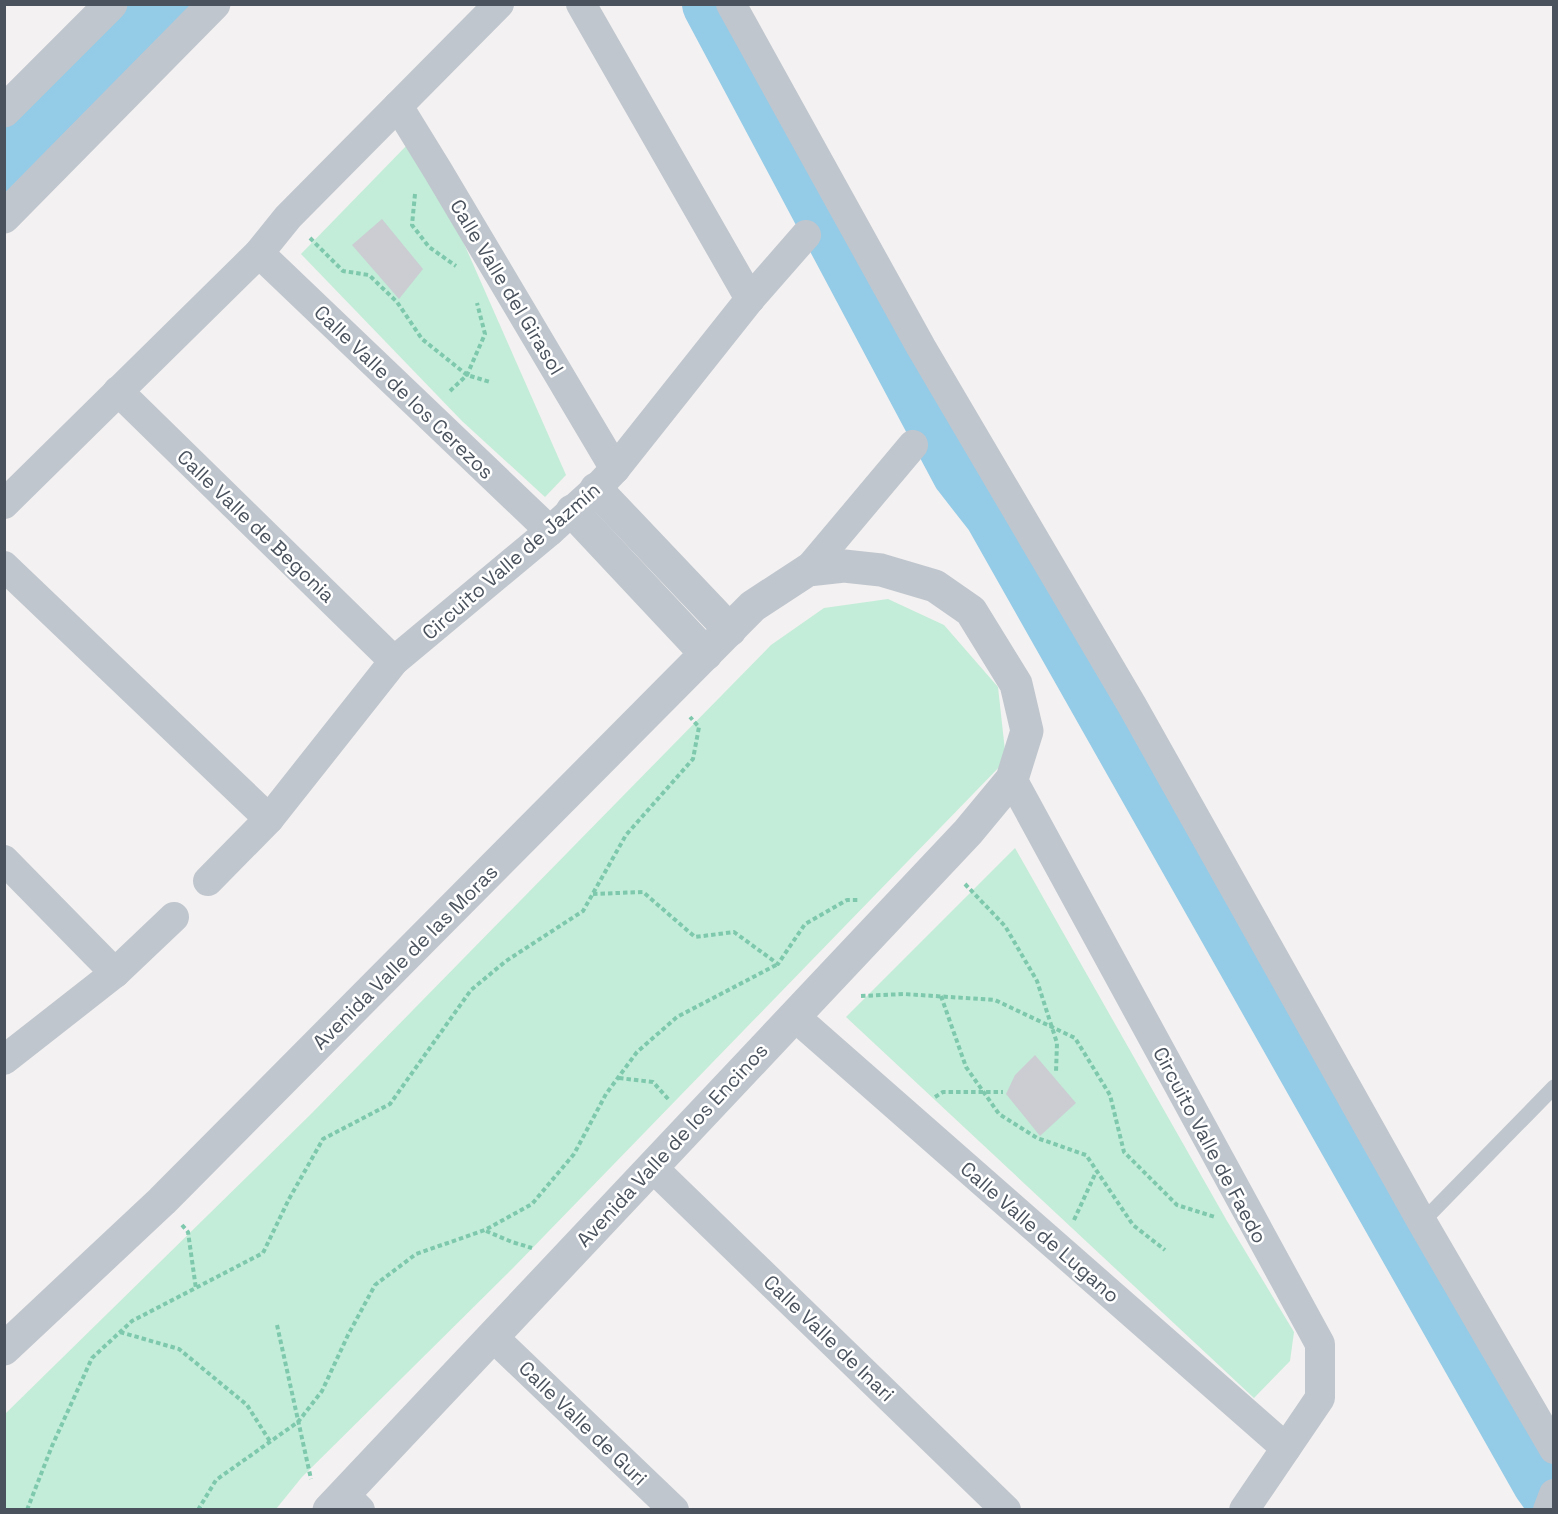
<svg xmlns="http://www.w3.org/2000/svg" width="1558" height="1514" viewBox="0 0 1558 1514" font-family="'Space Grotesk',sans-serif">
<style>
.green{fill:#c3edd8}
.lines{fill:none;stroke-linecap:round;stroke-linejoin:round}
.river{stroke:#94cbe7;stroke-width:58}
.building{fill:#cbcdd3}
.path{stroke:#7ec9ad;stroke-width:4;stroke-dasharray:4.5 3;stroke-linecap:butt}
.service{stroke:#c0c6ce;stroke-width:15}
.minor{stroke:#c0c6ce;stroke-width:30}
.tertiary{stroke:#c0c6ce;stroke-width:33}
.labels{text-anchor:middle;stroke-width:5;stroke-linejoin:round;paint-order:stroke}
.street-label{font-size:20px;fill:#4a525d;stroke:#fff}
</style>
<rect width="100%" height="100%" fill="#f3f1f1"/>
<g class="green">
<path d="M411,141L443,196L566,475L545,497L462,421L301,254Z"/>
<path d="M888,599L944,625L998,687L1006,760L514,1267L302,1477L276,1509L5,1510V1414L311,1114L771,645L824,608Z"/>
<path d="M1015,848L1227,1221L1294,1332L1290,1361L1254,1398L846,1017Z"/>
</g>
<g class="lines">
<g class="river">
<path d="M711,4L961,473L993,514L1541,1482L1554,1500"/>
<path d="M4,166L162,4"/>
</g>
</g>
<g class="building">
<path d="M382,219L423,269L399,299L352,245Z"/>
<path d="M1035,1055L1076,1103L1040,1136L1006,1094L1015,1075Z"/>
</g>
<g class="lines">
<g class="path">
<path d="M415,194L412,225L429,247L456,266"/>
<path d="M310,238L343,271L369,275L397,302L422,339L467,375L490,382"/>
<path d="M450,391L467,375L485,334L477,303"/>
<path d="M965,884L1005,926L1037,981L1057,1043L1056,1072"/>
<path d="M593,894L643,892L695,937L734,932L778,964L805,924L847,900H859"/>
<path d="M861,996L904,994L995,1000L1075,1038L1110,1095L1124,1152L1177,1205L1215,1217"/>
<path d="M941,996L966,1067L999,1114L1037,1138L1086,1155L1133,1225L1165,1250"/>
<path d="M619,1078L653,1082L669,1100"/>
<path d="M935,1097L943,1092H1003"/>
<path d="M1074,1220L1096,1172"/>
<path d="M182,1225L188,1232L196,1289"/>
<path d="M486,1231L512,1242L532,1248"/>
<path d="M277,1325L311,1479"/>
<path d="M120,1332L179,1349L247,1405L271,1443"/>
<path d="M27,1510L52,1446L92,1358L132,1321L263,1253L289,1199L323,1139L390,1104L471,990L506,961L583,911L626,835L693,759L699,727L690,717"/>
<path d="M198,1510L216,1480L298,1422L322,1391L348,1335L375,1285L416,1254L485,1230L532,1204L574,1154L606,1094L637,1052L677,1017L778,964"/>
</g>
<path class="service" d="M1422,1222L1554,1087"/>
<g class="minor">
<path d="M581,4L750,299"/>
<path d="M731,4L921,347L1133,707L1422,1222L1554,1449"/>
<path d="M398,106L438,171L615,469"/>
<path d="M259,253L550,531"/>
<path d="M118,391L394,661"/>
<path d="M4,504L259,253L288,217L499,4"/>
<path d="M4,566L269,819"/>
<path d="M808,570L913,445"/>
<path d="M1012,779L1320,1344V1398L1244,1510"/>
<path d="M4,860L115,973"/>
<path d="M208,881L269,819L394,661L550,531L596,489L615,469L750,299L806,235"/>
<path d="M794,1016L1286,1448"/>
<path d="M4,1060L115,973L174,917"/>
<path d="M652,1167L1006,1510"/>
<path d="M492,1336L674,1510"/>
<path d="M344,1494L360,1510"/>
<path d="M1548,1510L1554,1494"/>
</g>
<g class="tertiary">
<path d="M4,111L111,4"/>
<path d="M4,217L214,4"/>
<path d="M596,489L730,630"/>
<path d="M572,511L706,654"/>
<path d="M4,1349L162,1201L753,606L808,570L844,566L881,570L935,586L971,611L1016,684L1027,731L1012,779L968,832L329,1510"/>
</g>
</g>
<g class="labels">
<g class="street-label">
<text transform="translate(507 287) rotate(59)" y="7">Calle Valle del Girasol</text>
<text transform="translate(404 392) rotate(44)" y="7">Calle Valle de los Cerezos</text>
<text transform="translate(256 526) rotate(44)" y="7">Calle Valle de Begonia</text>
<text transform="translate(511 561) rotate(-41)" y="7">Circuito Valle de Jazmín</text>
<text transform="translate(405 957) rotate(-45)" y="7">Avenida Valle de las Moras</text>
<text transform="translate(672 1145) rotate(-47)" y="7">Avenida Valle de los Encinos</text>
<text transform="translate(1210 1145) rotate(62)" y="7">Circuito Valle de Faedo</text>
<text transform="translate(1040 1232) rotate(41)" y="7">Calle Valle de Lugano</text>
<text transform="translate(829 1338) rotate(44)" y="7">Calle Valle de Inari</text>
<text transform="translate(583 1423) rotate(44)" y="7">Calle Valle de Guri</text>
</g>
</g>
<rect width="1558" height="1514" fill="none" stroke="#4a525d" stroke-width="12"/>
</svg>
